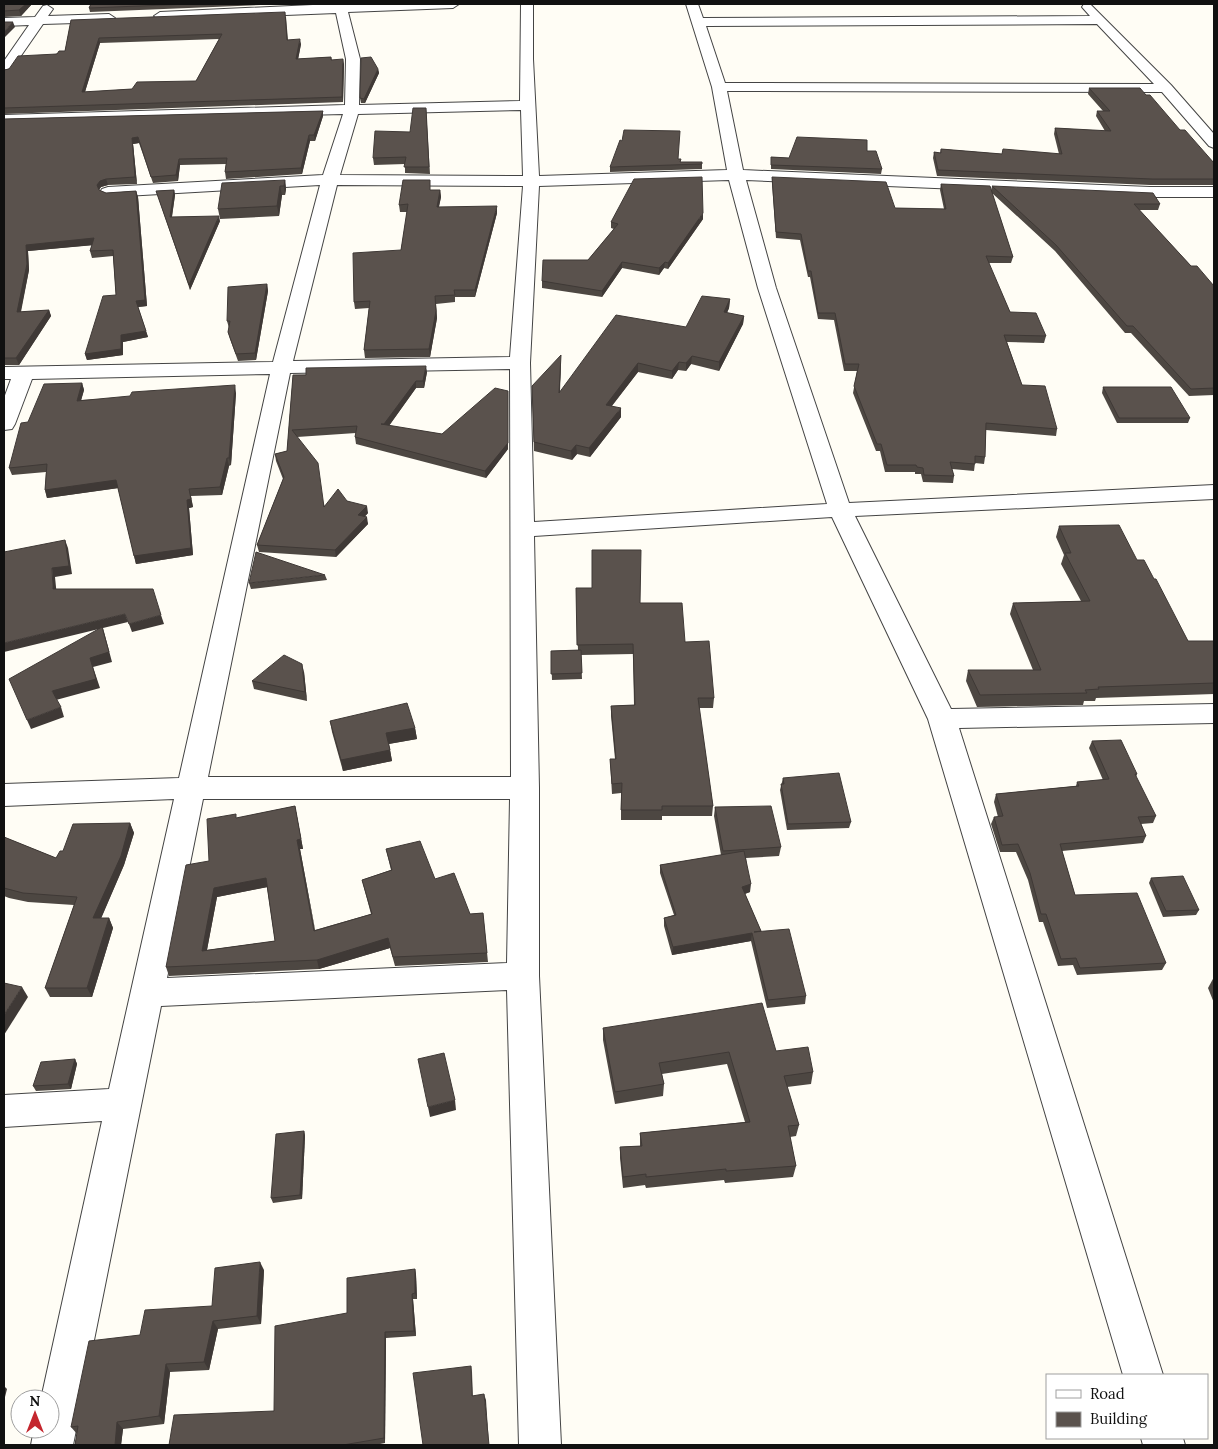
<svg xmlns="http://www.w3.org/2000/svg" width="1218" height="1449" viewBox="0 0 1218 1449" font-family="Lora,serif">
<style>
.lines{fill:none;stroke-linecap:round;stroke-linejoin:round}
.minor-casing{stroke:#444;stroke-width:2}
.minor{fill:#fff;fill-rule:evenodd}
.wall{fill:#4d4742;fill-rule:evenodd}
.shaded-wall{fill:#3f3936}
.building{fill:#5a524d;stroke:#3f3936;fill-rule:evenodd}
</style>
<rect width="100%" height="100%" fill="#fffdf5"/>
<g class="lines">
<defs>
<g id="minor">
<path d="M334,4H459L453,8L348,12L360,59L359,105L520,101L521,4H533V59L539,176L727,170L712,87L686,4H698L703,18L1090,16L1082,7L1084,4H1090L1171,85L1214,134V148L1209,146L1162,92L727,91L743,170L1150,187H1214V197H1150L746,180L776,288L849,503L1214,485V499L855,516L951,709L1214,704V723L959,728L1163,1375H1123L928,719L832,517L534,536L539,788V976L561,1445H519L507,990L161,1006L73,1445H31L34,1429H50V1399H41L102,1121L4,1127V1095L109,1089L174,799L4,806V784L179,778L270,374L32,379L15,424L12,429L4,430V398L11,379H4V367L273,362L320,185L108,197L102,195L100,192L102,189L108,187L323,175L343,114L4,123V115L345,105L346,59L336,13L160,20L154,16L160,12ZM1097,24L1154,84L725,83L706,26ZM521,110L523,176L340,175L358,114ZM729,180L758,288L827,504L534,522L530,363L539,186ZM337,185L523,186L510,357L293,361ZM510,369L511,777H208L290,373ZM203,799H510L507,963L167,978Z"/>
<path d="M47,5L53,9L48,16L109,14L115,18L109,22L43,24L9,73L4,74V61L29,25L4,26V18L35,17L43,6Z"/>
<path d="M1141,1438H1183L1185,1445H1143Z"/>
</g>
</defs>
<use href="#minor" class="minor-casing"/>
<use href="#minor" class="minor"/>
</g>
<g class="wall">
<path d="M4,4H32L21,16L4,17Z"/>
<path d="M91,4H286L90,12L89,8Z"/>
<path d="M286,17L288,40L301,44L298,59L331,57L332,60L344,64L343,102L4,114V70L65,51L71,20ZM219,39L196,81L132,89L85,92L100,43Z"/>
<path d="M378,69L379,73L365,103H361L360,98Z"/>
<path d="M1089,88L1180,130L1214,163V185H1150L937,176L933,158L934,152L940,153L941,149L1002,154H1059L1054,134L1055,128L1105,131L1096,116L1097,111H1103L1088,94Z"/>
<path d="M426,108L430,174L405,173V164L374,165L373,158L410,132Z"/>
<path d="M323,111V116L315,141H310L302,174L226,179L225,172L226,164L180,165L178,181L153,183L139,143L133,144L137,184L108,185L101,187L99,190L106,193L136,191L138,197L147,306L138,307L148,337L123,342V355L87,360L85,354L116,295L113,256L92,258L90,251L92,245L28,251L29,270L21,312L49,310L51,316L19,365H4V119Z"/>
<path d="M867,151L882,169L881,174L771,169V157L789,158Z"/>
<path d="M678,159L681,162H702V169L610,172V167Z"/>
<path d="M772,177L895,208L944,209L940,190L941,184L991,191L992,186L1160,204L1158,210H1139L1191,266L1214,286V395L1189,396L1131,333H1125L1055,251L992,193L1013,257L1011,263H988L1010,312L1046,336L1044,343L1007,342L1022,385L1057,429L1056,436L986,430L985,457L984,464L975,463L974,471L952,469L954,476L953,483L923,482L921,474H915V472H885L880,451H876L853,393L857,371H844L834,320L818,319L810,277H808L800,240L776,238L772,183Z"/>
<path d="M285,180L286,189L285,195H282L279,216L220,219L218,209Z"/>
<path d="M174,190L175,195L172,217L220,221L190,290L156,191Z"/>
<path d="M430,190H440L441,197L439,207L497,213L475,297H455V302L436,304L437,318L430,357L365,358L364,350L369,308L355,309L354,302L401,250L407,212H400L399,205Z"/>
<path d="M703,219L668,269L664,268L659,275L622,268L602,297L542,288V281L588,260L614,229L611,228V222Z"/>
<path d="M267,284L268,291L256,360L238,361L230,339L228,332L229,328L227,321Z"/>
<path d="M730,299L729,308L727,313L744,316L743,324L719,371L691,364L686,371L678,370L672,379L638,372L612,406L621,417L590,457L577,454L572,460L534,451L532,386L561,363L560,392L686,327Z"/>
<path d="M427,372L424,388H416L389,426L442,434L508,391V449L486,478L356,444L355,437L356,433L297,437L325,507L347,501L368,513L365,516L368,524L336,557L259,552L257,545L283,479L276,461L275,454L287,451L293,375Z"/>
<path d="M82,383L84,390L81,400L236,393L231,465L229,466L222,495L191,496L193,507L189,508L193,555L136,564L118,488L47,498L45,490L46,472L12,475L9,468L28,422Z"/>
<path d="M1103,387L1190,418L1188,423H1117L1102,393Z"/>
<path d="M1059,526L1137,560L1154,579L1188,641H1214V694L1096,698L1095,701H1084L1083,705L977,707L966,681L968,670H1033L1010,614L1013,603L1081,601L1061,564L1064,555L1056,537Z"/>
<path d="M325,575L327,580L251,589L249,583Z"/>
<path d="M576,588L640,603L685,642L714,698L713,708H699L713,806L712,816H662V820H621V793L612,794L610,759H615L611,716V706L634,705L633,654L581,655L582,679L552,680L551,651L578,650Z"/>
<path d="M304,672L307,701L254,689L252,681Z"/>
<path d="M330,721L415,728L417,739L389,744L392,761L343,771L332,732Z"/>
<path d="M1092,741L1137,774L1136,777L1156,816L1153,823L1141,824L1146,836L1143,843L1062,851L1075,895L1166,963L1162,970L1077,975L1073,965L1058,966L1043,922H1039L1028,880L1016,852H1000L991,824L994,817H998L994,802L996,794L1076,786L1077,782L1103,780L1089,748Z"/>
<path d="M783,778L851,822L849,828L787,830L780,790Z"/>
<path d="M295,806L303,849H300L315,930L371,914L362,880L391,870L386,849L435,879L470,914L483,913L488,962L395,966L390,948L319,969L169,976L166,967L209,861L237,818ZM267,887L275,941L207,950L217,897Z"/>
<path d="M715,807L781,847L779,856L746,858L750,892L745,894L761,931L806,996L805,1004L767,1008L751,941L672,955L664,926V918L674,915L660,873V865L721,855L714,816Z"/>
<path d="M130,823L134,833L124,865L101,918H109L113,928L92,997H50L45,988L74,905L28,902L9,898L4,896V837L56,858L63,851Z"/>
<path d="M1151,878L1199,910L1196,915L1163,917L1149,883Z"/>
<path d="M1214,977V1003L1208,988Z"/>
<path d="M603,1028L776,1051L813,1072L811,1084L787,1087L799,1125L796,1136L790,1137L796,1166L793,1177L725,1183L724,1180L646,1188L645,1185L623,1188L620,1158V1147L640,1146V1133L745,1122L727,1064L662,1074L664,1084L663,1096L615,1104L603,1040Z"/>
<path d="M75,1059L77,1064L71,1089L36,1091L33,1086Z"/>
<path d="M304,1131L305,1136L302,1199L273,1203L271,1198Z"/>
<path d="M415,1269L416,1275L417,1299H413L416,1336L386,1338L385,1443L375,1445H169L274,1411L347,1313Z"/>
<path d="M264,1270L261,1324L218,1329L209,1370L170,1372L164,1424L123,1429L121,1445H75L77,1434L71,1427L140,1335L212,1306Z"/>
</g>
<g class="shaded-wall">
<path d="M26,4H32L21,16L19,10Z"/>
<path d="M13,22L15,27L4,38V32Z"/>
<path d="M99,38L100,43L83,98L82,92Z"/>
<path d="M300,39L301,44L297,65L296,59Z"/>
<path d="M343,59L344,64L343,102L342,97Z"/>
<path d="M378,69L379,73L365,103L364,99Z"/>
<path d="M323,111V116L315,141L314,135Z"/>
<path d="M309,135L310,141L302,174L301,168Z"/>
<path d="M138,137L139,143L133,144L137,184L135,177L132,138Z"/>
<path d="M179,159L180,165L178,181L176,175Z"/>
<path d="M106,179L108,185L101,187L98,191L97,185L100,181Z"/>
<path d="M285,180L286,189L285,195L284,186Z"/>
<path d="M280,186L282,195L279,216L277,206Z"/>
<path d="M174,190L175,195L171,222L170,217Z"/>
<path d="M440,190L441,197L437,214V207Z"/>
<path d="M136,191L138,197L147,306L138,307L136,301Z"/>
<path d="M497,206V213L475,297V290Z"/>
<path d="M703,213V219L668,269V263Z"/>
<path d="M219,216L220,221L190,290L189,285Z"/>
<path d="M94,238L95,245L28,251L29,270L19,319L17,312L26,245Z"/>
<path d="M622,262V268L602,297V291Z"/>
<path d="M665,262L664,268L659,275V268Z"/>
<path d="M267,284L268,291L256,360L255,353Z"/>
<path d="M435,296L437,318L430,357L429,349Z"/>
<path d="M730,299L729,308L723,321L724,312Z"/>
<path d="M49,310L51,316L19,365L16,358Z"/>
<path d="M744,316L743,324L719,371V362Z"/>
<path d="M146,331L148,337L123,342V355L87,360L85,354L121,335Z"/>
<path d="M561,355V363L559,402V393Z"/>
<path d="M692,356L691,364L686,371V363Z"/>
<path d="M679,362L678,370L672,379V371Z"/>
<path d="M638,363V372L606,413V405Z"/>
<path d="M426,366L427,372L424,388L423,381Z"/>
<path d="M416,381V388L385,431L384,424Z"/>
<path d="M82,383L84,390L79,408L77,401Z"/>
<path d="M235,385L236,393L231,465L229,458Z"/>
<path d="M508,391V449L486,478L485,471Z"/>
<path d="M621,408V417L590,457L589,448Z"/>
<path d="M576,445L577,454L572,460L571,451Z"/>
<path d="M227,458L229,466L222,495L220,487Z"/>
<path d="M116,480L119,488L47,498L45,490Z"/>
<path d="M189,489L193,507L189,508L193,555L136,564L134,556Z"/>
<path d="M367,506L368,513L360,522L358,515Z"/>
<path d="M367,517L368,524L336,557L335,550Z"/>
<path d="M65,540L68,548L72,574L55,577L57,597L53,589L52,568Z"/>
<path d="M125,614L128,622L103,628L112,662L93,667L100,688L56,700L52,691L90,658L103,628L4,652V643Z"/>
<path d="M161,615L164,624L132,632L129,624Z"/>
<path d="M302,664L304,672L307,701L305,692Z"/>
<path d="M61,707L64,717L31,729L27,720Z"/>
<path d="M415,728L417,739L388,744L386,733Z"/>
<path d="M390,750L392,761L343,771L341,760Z"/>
<path d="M295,806L303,849H300L317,940L297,840Z"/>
<path d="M130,823L134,833L124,865L97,928L93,918Z"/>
<path d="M266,878L268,887L217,897L205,960L202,951L214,888Z"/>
<path d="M751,884L750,892L741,895L742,887Z"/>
<path d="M109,918L113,928L92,997L87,988Z"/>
<path d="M752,933L751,941L672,955L673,947Z"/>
<path d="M388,938L390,948L319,969L317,960Z"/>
<path d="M22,987L28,997L4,1035V1015Z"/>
<path d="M75,1059L77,1064L71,1089L68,1084Z"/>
<path d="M455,1100L456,1110L430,1117L428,1107Z"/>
<path d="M304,1131L305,1136L302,1199L300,1195Z"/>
<path d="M260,1262L264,1270L261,1324L257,1316Z"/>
<path d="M415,1269L416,1275L417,1299L415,1293Z"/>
<path d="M412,1294L413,1299L416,1336L414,1331Z"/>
<path d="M213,1321L218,1329L209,1370L204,1362Z"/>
<path d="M385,1332L386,1338L385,1443L384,1438Z"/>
<path d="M166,1364L170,1372L164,1424L159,1416Z"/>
<path d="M471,1366L472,1372L473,1402L472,1396Z"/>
<path d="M4,1386L7,1389L4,1401Z"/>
<path d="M484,1394L486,1400L489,1445Z"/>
<path d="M117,1422L123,1429L121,1445H115Z"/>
</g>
<g class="building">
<path d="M4,4H26L19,10L4,11Z"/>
<path d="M91,4H190L89,8Z"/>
<path d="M285,12L287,40L300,39L296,59L331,57V60L343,59L342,97L4,108V70L9,69L18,56L57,54L59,51H65L71,20ZM222,34L196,81L137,82L132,89L82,92L99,38Z"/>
<path d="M4,22H13L4,32Z"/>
<path d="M371,57L378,69L364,99L360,98L361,58Z"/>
<path d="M1089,88H1140L1146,95H1150L1180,130H1185L1214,163V179H1152L938,170L934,152L941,153V149L1002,154L1003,149L1062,154L1055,128L1111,131L1097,111H1110Z"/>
<path d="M413,108H426L429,167H404L406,157L373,158L375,131L410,132Z"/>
<path d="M323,111L314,135H309L301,168L225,172L227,158L179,159L176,175L151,177L138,137L132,138L135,177L106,179L100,181L97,185L99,190L106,193L136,191L145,300L136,301L146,331L121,335V349L85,354L103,296L116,295L113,250L90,251L94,238L26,245L27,264L17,312L49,310L16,358H4V119Z"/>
<path d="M624,130L680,131L678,159H681L680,162H702V164L610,167L620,140L622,141Z"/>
<path d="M797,137L867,140V151H876L882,169L771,165V157L789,158Z"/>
<path d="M702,177L703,213L668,263L665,262L659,268L622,262L602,291L542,281L543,260H588L618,224L611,222L634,179Z"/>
<path d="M772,177L886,182L895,208L946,209L941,184L990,186L1013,257L986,256L1010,312L1036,313L1046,336L1004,335L1022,385L1045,386L1057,429L986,423L985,457L975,456V464L950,462L954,476L924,475L923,468L917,467L916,465H887L881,444H877L854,386L859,364H845L835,313H818L811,271H808L801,234L776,232Z"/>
<path d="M285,180L284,186H280L277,206L218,209L222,183Z"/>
<path d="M403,180H430V190H440L437,207L497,206L475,290H454L455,295L435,296L436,311L429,349L364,350L370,301L354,302L353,253L401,250L408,204L399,205Z"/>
<path d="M992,186L1153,193L1160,204H1134L1191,266H1197L1214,286V388L1191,389L1133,326H1127L1056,245Z"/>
<path d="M174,190L170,217L219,216L189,285L156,191Z"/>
<path d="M267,284L255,353L236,354L228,332L230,321H227L228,287Z"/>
<path d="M702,296L730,299L724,312L744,316L719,362L692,356L686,363L679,362L672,371L638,363L606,405L621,408L589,448L576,445L571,451L534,442L532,386L561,355L559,393L616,315L686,327Z"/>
<path d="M426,366L423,381H416L384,424H381L442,434L495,388L508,391V443L485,471L355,437L357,426L292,430L318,463L324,507L338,489L347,501L367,506L358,515L367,517L335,550L257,545L284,477L275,454L287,451L293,375H306V368Z"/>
<path d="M82,383L77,401L130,396L132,392L235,385L229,458H227L220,487L189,489L191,499L187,500L191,548L134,556L116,480L45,490L47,464L9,468L21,423L28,422L44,384Z"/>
<path d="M1103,387H1171L1190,418H1119Z"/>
<path d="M1119,525L1137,560H1144L1154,579H1156L1188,641H1214V683L1098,687L1099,689L1085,690L1087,693L980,695L968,670H1041L1013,603L1090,601L1065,553H1071L1059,526Z"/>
<path d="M65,540L69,566L52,568L53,589H153L161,615L129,624L125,614L4,643V552Z"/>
<path d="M592,550H641L640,603H682L685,642L709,641L714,698H698L713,806H662V810H621L622,783L612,784L610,759H616L611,706L635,705L633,644L577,645L576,588H592Z"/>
<path d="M256,552L325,575L249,583Z"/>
<path d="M102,627L109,652L90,658L96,679L52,691L61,707L27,720L9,679Z"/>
<path d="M581,650L582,673L551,674V651Z"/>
<path d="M284,655L302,664L305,692L252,681Z"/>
<path d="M407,703L415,728L386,733L390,750L341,760L330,721Z"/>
<path d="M1121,740L1137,774H1135L1156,816L1138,817L1146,836L1060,844L1075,895L1137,893L1166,963L1080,968L1076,958L1061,959L1046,914H1041L1030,873L1018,844L1002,845L994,817L1003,816L996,794L1079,786L1077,782L1109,779L1092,741Z"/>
<path d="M839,773L851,822L788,824L781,784H784L783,778Z"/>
<path d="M295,806L301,839L297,840L314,931L372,914L362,880L392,870L386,849L420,841L435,879L454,873L470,914L483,913L487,953L393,957L388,938L317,960L166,967L186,865L209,861L207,819L236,814V818ZM266,878L275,941L202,951L214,888Z"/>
<path d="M771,806L781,847L723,851L715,807Z"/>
<path d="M130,823L121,856L93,918H109L87,988H45L77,897L23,893L4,888V837L56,858L60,851H63L73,824Z"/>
<path d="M744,851L751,884L742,887L761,931L754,932L789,929L806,996L768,1000L752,933L673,947L664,918L676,915L660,865Z"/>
<path d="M1183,876L1199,910L1166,911L1151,878Z"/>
<path d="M4,983L22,987L4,1015Z"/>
<path d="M762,1003L776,1051L808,1047L813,1072L784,1076L799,1125L788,1126L796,1166L726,1171V1169L646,1177V1174L623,1177L620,1147L642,1146L640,1133L750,1122L729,1052L659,1063L664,1084L615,1092L603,1028Z"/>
<path d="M444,1053L455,1100L428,1107L418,1059Z"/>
<path d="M75,1059L68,1084L33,1086L41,1062Z"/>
<path d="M304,1131L300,1195L271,1198L276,1134Z"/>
<path d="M260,1262L257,1316L213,1321L204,1362L166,1364L159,1416L117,1422L115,1445H75L78,1426L71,1427L89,1341L140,1335L145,1310L212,1306L215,1268Z"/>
<path d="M415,1269V1293L412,1294L414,1331L385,1332L384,1438L343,1445H169L174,1415L274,1411L275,1326L347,1313V1278Z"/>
<path d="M471,1366L472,1396L484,1394L489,1445H423L413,1373Z"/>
</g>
<rect width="1218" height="1449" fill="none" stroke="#111111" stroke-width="10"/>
<rect x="1046" y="1374" width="162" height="65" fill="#ffffff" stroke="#a0a0a0"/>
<rect x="1056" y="1390" width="25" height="8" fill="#ffffff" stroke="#a0a0a0"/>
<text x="1090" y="1399" font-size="15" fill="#111111">Road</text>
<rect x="1056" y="1412" width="25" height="15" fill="#5a524d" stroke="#a0a0a0"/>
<text x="1090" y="1424" font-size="15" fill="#111111">Building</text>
<g transform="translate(35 1414)"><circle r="24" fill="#ffffff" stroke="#a0a0a0"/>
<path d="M0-4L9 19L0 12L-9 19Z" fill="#c4262e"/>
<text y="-8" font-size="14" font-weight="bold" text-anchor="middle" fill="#111111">N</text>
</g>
</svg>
